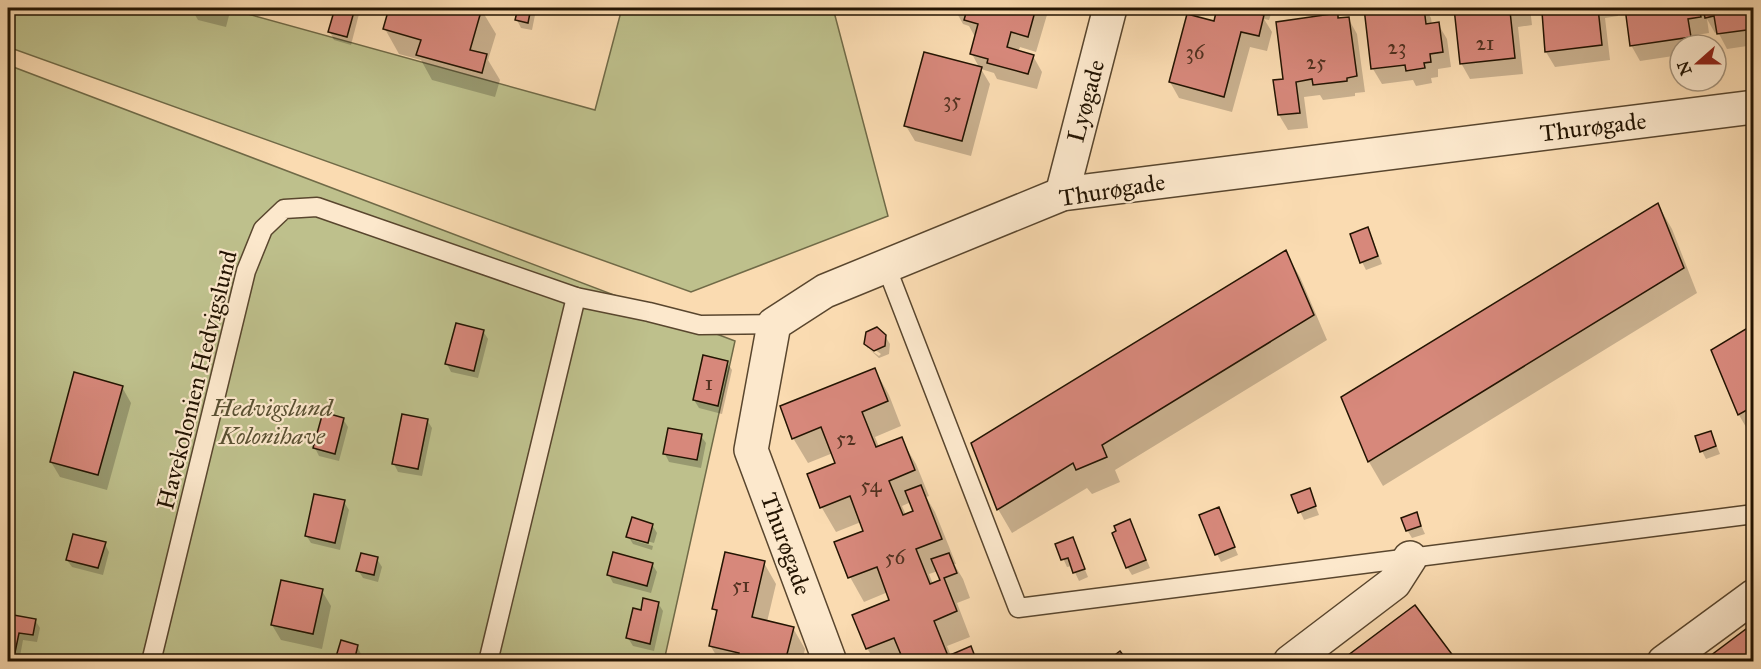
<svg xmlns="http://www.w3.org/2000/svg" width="1761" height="669" viewBox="0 0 1761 669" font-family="'IM FELL Great Primer',serif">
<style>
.green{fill:#bec08c;stroke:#706a47;stroke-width:1.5}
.shadow{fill:#0003;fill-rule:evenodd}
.building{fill:#d7887b;stroke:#231402;stroke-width:1.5}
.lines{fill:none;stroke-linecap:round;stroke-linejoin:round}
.service-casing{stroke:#59462e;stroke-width:21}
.minor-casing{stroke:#59462e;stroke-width:36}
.service{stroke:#fce8cc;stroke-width:18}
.minor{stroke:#fce8cc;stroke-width:33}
.labels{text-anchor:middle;stroke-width:4.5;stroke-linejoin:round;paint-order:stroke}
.number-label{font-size:21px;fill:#503120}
.street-label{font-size:24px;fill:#231402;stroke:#fce8cc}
.park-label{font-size:24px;font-style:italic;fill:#595032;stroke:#fce8cc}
</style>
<rect width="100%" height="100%" fill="#fadbb1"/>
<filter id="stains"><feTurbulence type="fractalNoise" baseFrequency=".00333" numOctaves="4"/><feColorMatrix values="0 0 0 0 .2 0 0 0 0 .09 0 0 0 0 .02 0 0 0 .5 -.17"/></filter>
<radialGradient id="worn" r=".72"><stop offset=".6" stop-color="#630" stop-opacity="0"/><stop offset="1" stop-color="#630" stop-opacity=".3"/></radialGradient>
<g class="green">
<path d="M8,8H226L595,110L622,8H833L888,216L691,292L8,47Z"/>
<path d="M8,65L735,341L664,661H8Z"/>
</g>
<g class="shadow">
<path d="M191,8H231L226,27L198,20Z"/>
<path d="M336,8H356L359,14L351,45L334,40L330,32Z"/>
<path d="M391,8H479L481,9L496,34L488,60L500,80L495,97L432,80L421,60L399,54L385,29Z"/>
<path d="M520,8H531L535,15L532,30L521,28L517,20Z"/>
<path d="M954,8H1049L1036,52L1020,47L1018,52L1033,56L1042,72L1037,89L997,79L994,73L981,69L990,84L971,156L915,141L906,126L980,69L972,54L977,36L974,35L969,26L963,24Z"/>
<path d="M1219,8H1273L1269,20L1264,19L1272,32L1267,51L1250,47L1232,112L1179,98L1170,82L1215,23Z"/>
<path d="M1384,8H1425L1431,18L1432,25L1438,24L1447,39L1451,67L1438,69V77L1431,78L1432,83L1416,86L1413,80L1382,84L1373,69L1365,10Z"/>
<path d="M1455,8H1530L1532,25L1518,27L1523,74L1470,79L1461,63Z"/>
<path d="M1539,8H1617L1618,16L1605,18L1610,60L1555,67L1546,52L1544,19Z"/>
<path d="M1626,8H1754V45L1727,49L1718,32L1715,33L1707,19L1709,33L1696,35L1698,45H1680V55L1640,61L1631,45Z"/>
<path d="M1337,15L1340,19L1348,18L1357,34L1365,92L1355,93V96L1323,100L1320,95L1304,97L1308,128L1288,130L1279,115L1285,80Z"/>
<path d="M1658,205L1672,229L1697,293L1383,486L1369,462L1343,397Z"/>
<path d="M1367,229L1372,237L1382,264L1366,270L1362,262Z"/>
<path d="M1286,253L1300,277L1327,340L1115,470L1120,482L1092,494L1087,488L1012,533L998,509Z"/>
<path d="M1754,326L1753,439L1739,415L1713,351Z"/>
<path d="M483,331L488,339L478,378L451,372L447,364Z"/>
<path d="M885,336L890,344L889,354L879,358L869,349L879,356L881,354L868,345V349L866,344Z"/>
<path d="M727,362L732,370L722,414L699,408L694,400Z"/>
<path d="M875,370L889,395L901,426L875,437L879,447L901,439L916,464L929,496L926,497L935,512L956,564H954L963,579L970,598L957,603L970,637L947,646L951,656L971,648L978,662H875L867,648L891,601L888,592L864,602L850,577L865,532L861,522L836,532L822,508L809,475L837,464L833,453L808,463L793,438ZM911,502L915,511L906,515L902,506ZM938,571L942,581L933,584L929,574Z"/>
<path d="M122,387L131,403L107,490L60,477L51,462Z"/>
<path d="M343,419L348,427L339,461L319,456L315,448Z"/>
<path d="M427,420L432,428L422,476L398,472L394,464Z"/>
<path d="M1711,432L1720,454L1706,459L1702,451Z"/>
<path d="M701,436L706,443L701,468L669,462L665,454Z"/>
<path d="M1309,489L1319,515L1304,520L1293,496Z"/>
<path d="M344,502L349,510L340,550L311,543L306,535Z"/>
<path d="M1218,509L1238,555L1221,562L1217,554Z"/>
<path d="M1416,514L1425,534L1412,538L1407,530Z"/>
<path d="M1130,521L1150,568L1132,575L1127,567L1118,532Z"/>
<path d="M652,525L657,533L654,543L632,537V540L653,546L652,550L633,544L628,536Z"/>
<path d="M1072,539L1088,577L1079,581L1072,566L1067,567L1057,545Z"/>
<path d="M105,544L109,552L103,575L72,567L67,560Z"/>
<path d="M377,559L382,567L378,582L363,578L358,570Z"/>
<path d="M764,563L776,584L767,622L793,628L805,649L802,662H720L710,645L717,614L714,609Z"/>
<path d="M652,564L657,572L651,593L613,583L609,575Z"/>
<path d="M322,591L331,606L322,649L281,640L272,625Z"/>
<path d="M658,603L663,611L654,651L633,646L628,638L642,612Z"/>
<path d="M9,615L35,620L40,628L37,642L23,640L19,662H8Z"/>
<path d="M342,642L357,646L361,654L360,662H337Z"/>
</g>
<g class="building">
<path d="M335,8H355L347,37L328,32Z"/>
<path d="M389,8H482L470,50L487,54L482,73L416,55L421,40L383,29Z"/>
<path d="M518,8H531L528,23L515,20Z"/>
<path d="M952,8H1036L1028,37L1011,32L1007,47L1034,55L1028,74L987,63L988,59L970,54L978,24L964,20L966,13L952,9Z"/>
<path d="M1217,8H1236L1264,15L1259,36L1241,32L1224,97L1169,82L1187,14L1214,21Z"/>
<path d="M1364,8H1424L1426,24L1439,22L1443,52L1430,54L1431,62L1424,63L1425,68L1406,71L1405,65L1371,69Z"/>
<path d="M1454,8H1524V10L1510,11L1515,58L1460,64Z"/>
<path d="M1538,8H1598L1602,45L1545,52L1542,12H1538Z"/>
<path d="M1625,8H1699L1701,17L1688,19L1691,37L1630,46Z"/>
<path d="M1703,8H1754V29L1717,34L1714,16L1705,18Z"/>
<path d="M1338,13V18L1349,17L1357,76L1347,78V81L1313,85L1312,79L1296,82L1300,113L1278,115L1273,80L1283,79L1276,22Z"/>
<path d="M924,52L982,67L962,141L904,126Z"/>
<path d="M1658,203L1684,268L1368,462L1341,397Z"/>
<path d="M1368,227L1378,256L1360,263L1350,234Z"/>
<path d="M1286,250L1314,315L1102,445L1107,457L1076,470L1073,463L997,510L971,443Z"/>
<path d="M456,323L484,330L474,371L445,364Z"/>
<path d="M1754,324V406L1738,415L1711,350Z"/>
<path d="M877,327L886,335L885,346L874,351L864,344L866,332Z"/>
<path d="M703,355L728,361L718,406L693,400Z"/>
<path d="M875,368L888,401L862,412L876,447L902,437L915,470L889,481L903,515L913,511L905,491L921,485L942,539L916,549L930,584L940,580L931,559L949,553L957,573L944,578L957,611L934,621L948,656L971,646L977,662H904L894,638L866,649L852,615L889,600L877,567L848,578L834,542L863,531L850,496L820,508L807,474L835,463L821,427L792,439L780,406Z"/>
<path d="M74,372L123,386L98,475L50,462Z"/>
<path d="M323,412L344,418L335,454L313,448Z"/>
<path d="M402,414L428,419L418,469L392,464Z"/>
<path d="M668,428L702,434L697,460L663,454Z"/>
<path d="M1711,431L1716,446L1700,452L1695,436Z"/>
<path d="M1310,488L1316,506L1298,513L1291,495Z"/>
<path d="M314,494L345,500L335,543L305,536Z"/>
<path d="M1219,507L1235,547L1215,555L1199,515Z"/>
<path d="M1417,512L1421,526L1406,531L1401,518Z"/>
<path d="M632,517L653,524L648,543L626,537Z"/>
<path d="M1130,519L1146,560L1126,568L1112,533L1116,531L1114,526Z"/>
<path d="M73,534L106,542L98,568L66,560Z"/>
<path d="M1073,537L1085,569L1073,573L1068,558L1061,560L1055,544Z"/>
<path d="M613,552L653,563L647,586L607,575Z"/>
<path d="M725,552L765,561L752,617L794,627L785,662H737L739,653L709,646L717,610L712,609Z"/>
<path d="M361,553L378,557L374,575L356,571Z"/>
<path d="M281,580L323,589L313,634L271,625Z"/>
<path d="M643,598L659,602L650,644L626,638L633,608L641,610Z"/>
<path d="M1415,605L1457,661L1339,662Z"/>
<path d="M8,614L36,619L33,635L19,633L13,662H8Z"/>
<path d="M1754,623V662H1702Z"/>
<path d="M341,640L358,645L354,662L335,660Z"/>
<path d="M1120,651L1128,662H1108L1107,661Z"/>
</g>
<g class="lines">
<defs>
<g id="service">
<path d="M886,266L1018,608L1754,514"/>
<path d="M151,662L246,271L263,229L284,209L317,207L576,297L649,312L700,325L774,324"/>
<path d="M488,662L576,297"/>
</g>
<g id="minor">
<path d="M1062,194L1110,8"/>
<path d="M830,662L751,450L774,324L825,291L1062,194L1754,107"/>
<path d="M1290,662L1394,583L1410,558"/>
<path d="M1664,662L1754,596"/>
</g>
</defs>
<use href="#service" class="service-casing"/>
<use href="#minor" class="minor-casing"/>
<use href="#service" class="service"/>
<use href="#minor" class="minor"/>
</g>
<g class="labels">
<g class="number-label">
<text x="1485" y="50">21</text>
<text x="1397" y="54">23</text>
<text x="1195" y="59">36</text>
<text x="1316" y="69">25</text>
<text x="952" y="107">35</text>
<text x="709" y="390">1</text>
<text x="846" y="445">52</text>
<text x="871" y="492">54</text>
<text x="895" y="564">56</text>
<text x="741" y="592">51</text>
</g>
<g class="street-label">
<text transform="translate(1086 101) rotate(-75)" y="8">Lyøgade</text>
<text transform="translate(1593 127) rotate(-7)" y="8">Thurøgade</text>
<text transform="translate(1112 190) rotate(-9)" y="8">Thurøgade</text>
<text transform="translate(197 380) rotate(-76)" y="8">Havekolonien Hedvigslund</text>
<text transform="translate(786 544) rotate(70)" y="8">Thurøgade</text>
</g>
<g class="park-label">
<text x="272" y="416">Hedvigslund<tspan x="272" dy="28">Kolonihave</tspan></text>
</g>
</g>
<rect width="1761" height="669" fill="none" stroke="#fadbb1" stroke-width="30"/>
<rect x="9" y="9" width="1743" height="651" fill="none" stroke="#231402" stroke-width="3"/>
<rect x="15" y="15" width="1731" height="639" fill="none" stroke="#231402" stroke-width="1.5"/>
<g transform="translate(1698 63) rotate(249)"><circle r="28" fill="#fce8cc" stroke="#a5937b" stroke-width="1.5"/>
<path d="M0-4.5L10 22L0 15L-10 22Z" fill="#8f2418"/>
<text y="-9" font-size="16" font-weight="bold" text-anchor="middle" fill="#231402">N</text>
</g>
<rect width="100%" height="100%" filter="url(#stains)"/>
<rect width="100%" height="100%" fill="url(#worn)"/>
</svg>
